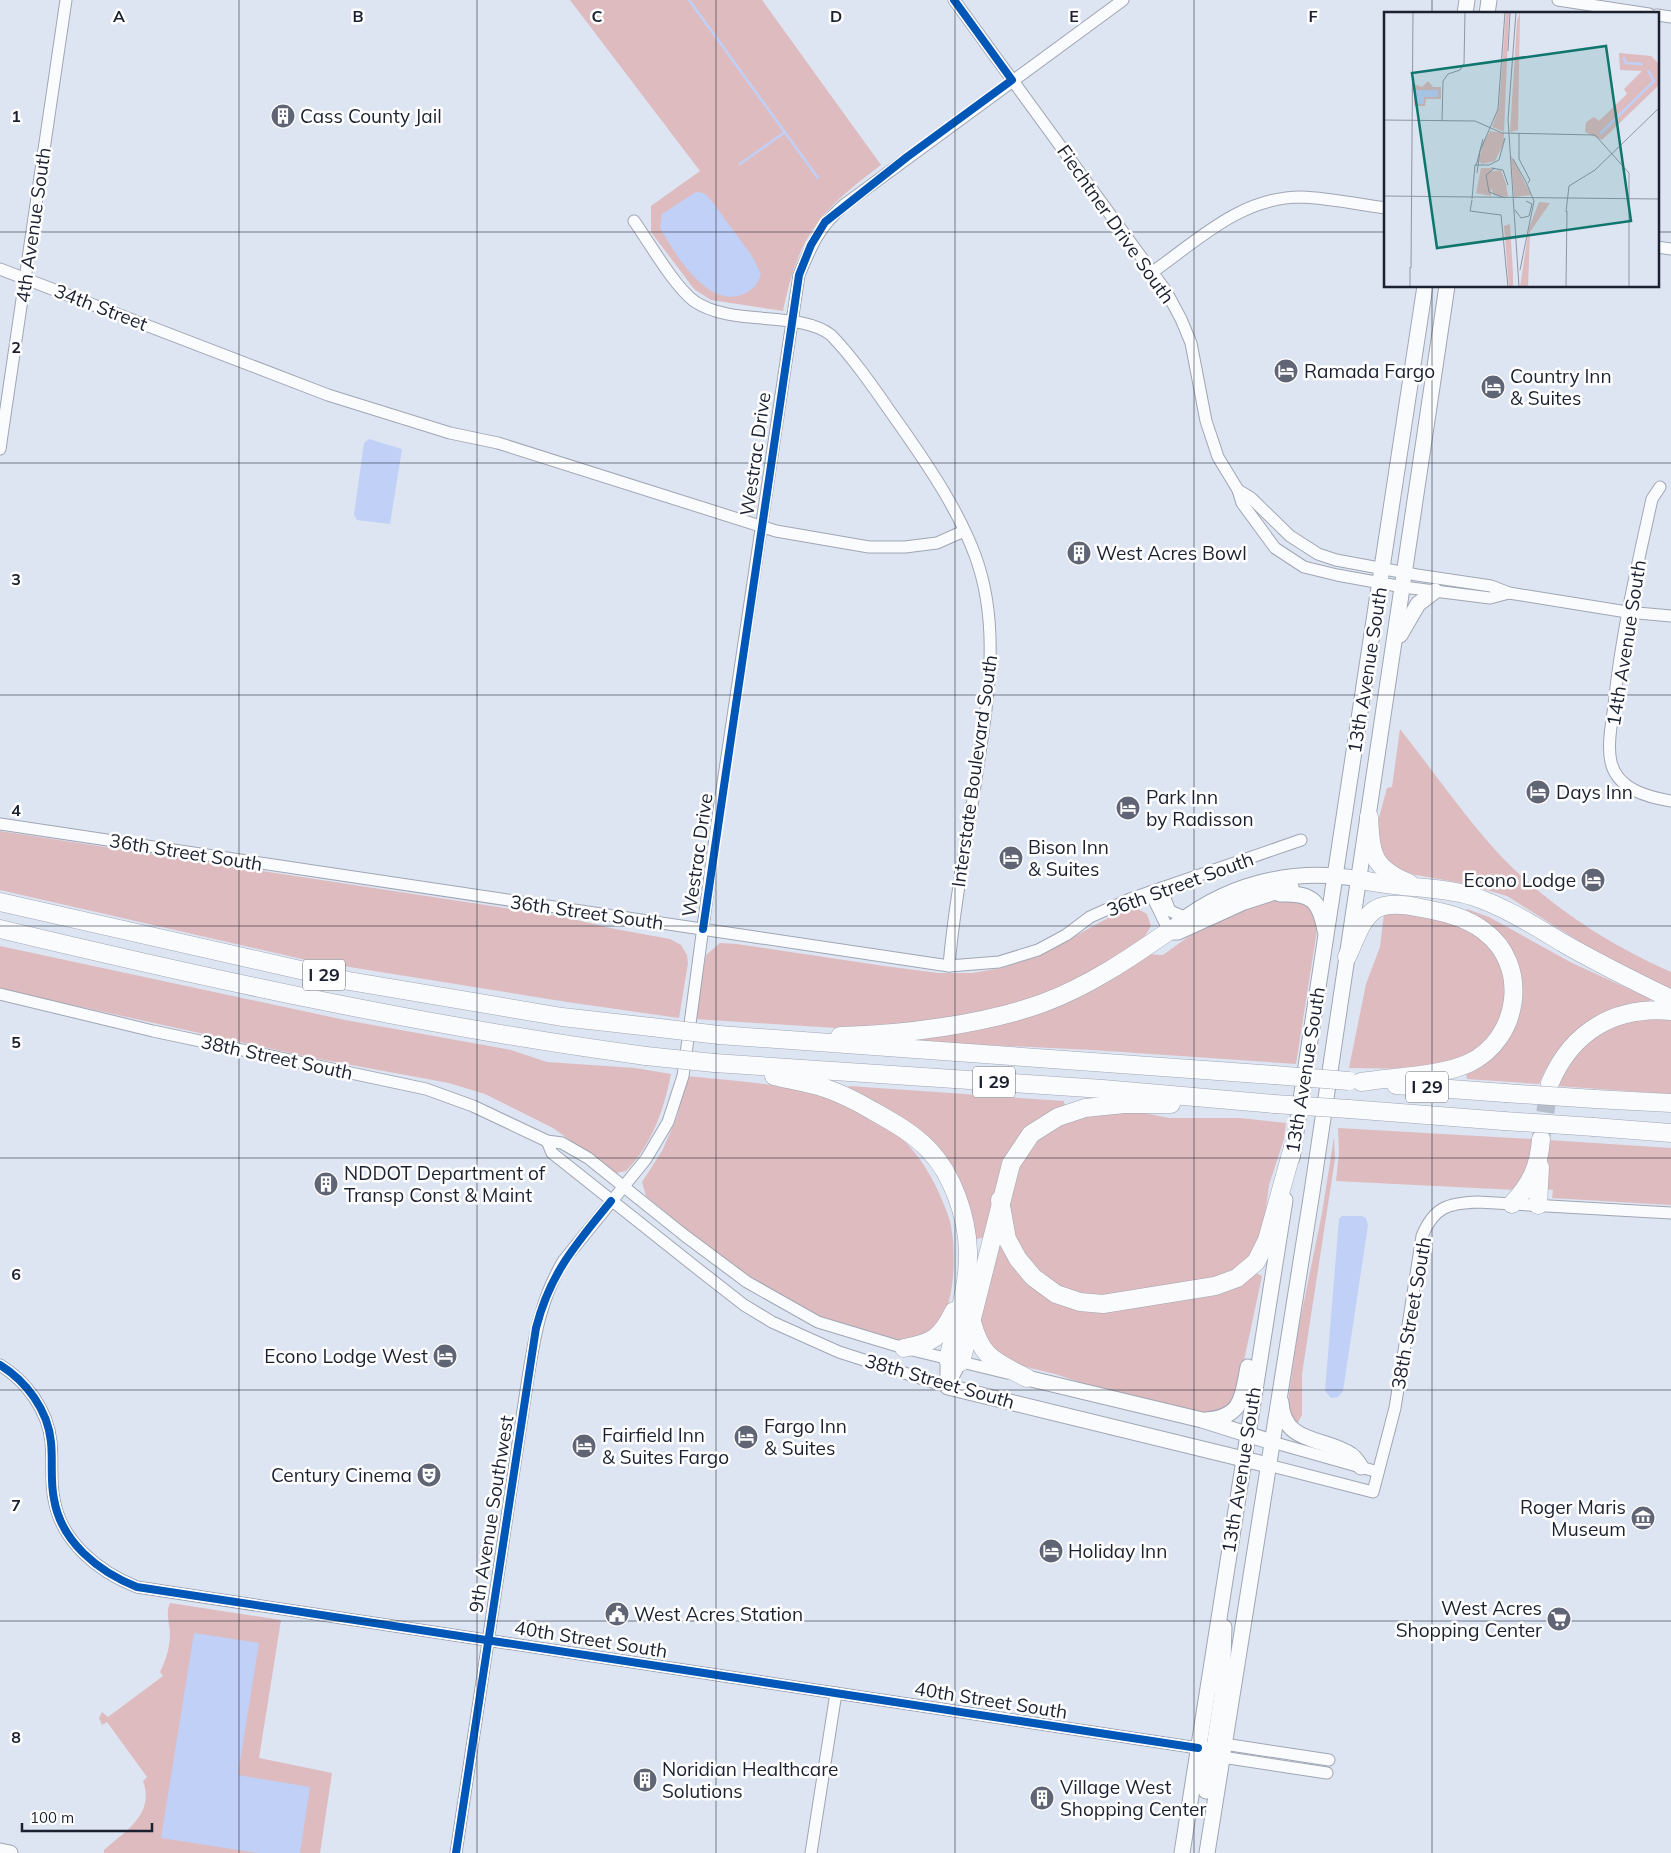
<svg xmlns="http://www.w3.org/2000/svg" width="1671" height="1853" viewBox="0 0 1671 1853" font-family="Mulish,sans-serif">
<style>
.green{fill:#debbbe}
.water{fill:#c0d0f7}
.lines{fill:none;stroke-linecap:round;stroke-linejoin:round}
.stream{stroke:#c0d0f7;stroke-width:2.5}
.highway-tunnel{stroke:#b6bdcb;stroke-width:18;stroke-dasharray:18 9;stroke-linecap:butt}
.minor-casing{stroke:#a0a6b4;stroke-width:13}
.major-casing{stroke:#a0a6b4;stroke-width:17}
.highway-casing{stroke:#a0a6b4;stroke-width:19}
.minor{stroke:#fafbfd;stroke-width:11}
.major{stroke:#fafbfd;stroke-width:15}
.highway{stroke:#fafbfd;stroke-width:18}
.highway-bridge-casing{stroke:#a0a6b4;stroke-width:19;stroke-linecap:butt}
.highway-bridge{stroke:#fafbfd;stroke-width:18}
.cycleway-casing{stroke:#fff;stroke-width:11}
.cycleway{stroke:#0057b8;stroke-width:8}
.grid{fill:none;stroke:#1b2130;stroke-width:1;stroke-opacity:0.55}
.labels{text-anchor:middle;stroke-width:5;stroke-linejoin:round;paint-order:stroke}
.shield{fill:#fff;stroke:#5f646e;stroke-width:1}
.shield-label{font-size:18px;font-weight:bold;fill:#1b2130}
.poi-label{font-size:19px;fill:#1b2130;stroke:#fff;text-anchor:start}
.street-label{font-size:19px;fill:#1b2130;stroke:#fff}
.inset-river{fill:none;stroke:#c0d0f7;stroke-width:2.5}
.inset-road{fill:none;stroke:#8f96a4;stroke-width:1}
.view{fill:#0f766e;fill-opacity:0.15;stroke:#0f766e;stroke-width:2.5}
.inset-edge{fill:none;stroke:#1b2130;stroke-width:2.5}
.grid-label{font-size:16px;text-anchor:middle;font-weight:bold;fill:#1b2130;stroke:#fff;stroke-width:5;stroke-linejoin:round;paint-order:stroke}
</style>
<rect width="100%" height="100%" fill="#dde4f2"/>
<g class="green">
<path d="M570,0H762L881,165C820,211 799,234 783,311L711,300L694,289L651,232V206L700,171Z"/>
<path d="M1400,729C1430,767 1458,807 1489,843C1538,899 1603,942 1671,972V991L1609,960L1507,896L1467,884L1399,872L1390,868L1374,836L1387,788L1392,787Z"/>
<path d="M0,831L564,917L615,929L670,939L681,945L687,955L688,963L679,1018L567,1002L306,960L0,890Z"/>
<path d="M1293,897L1313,908L1318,924L1296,1064L1093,1050L906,1041L956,1031L1145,954L1163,955L1188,937L1235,914L1271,901Z"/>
<path d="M1128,907L1138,909L1147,914L1151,926L1143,939L1059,992L991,1014L852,1029L695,1019L706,955L720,943L737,944L884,966L938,973H972L1002,968L1039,956Z"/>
<path d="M1467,909L1489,917L1572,963L1651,999L1650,1002C1593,1020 1565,1024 1539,1084L1467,1079L1466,1074L1484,1065L1500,1050L1512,1033L1518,1017L1522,996L1521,979L1465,915Z"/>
<path d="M1384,913C1438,910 1516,934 1509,1002C1507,1016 1494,1034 1487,1046L1431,1069L1349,1068L1366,984L1380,947Z"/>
<path d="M0,946L345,1020L511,1050L547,1062L635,1068L671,1074C664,1109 652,1145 626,1171L616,1173L553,1128L485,1094L449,1083L308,1057L0,989Z"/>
<path d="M1671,1017V1094L1556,1086C1569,1059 1587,1034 1617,1023C1632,1018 1654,1019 1671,1017Z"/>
<path d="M687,1076C763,1084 837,1085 899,1136C923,1157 939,1189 949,1218C957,1243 957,1316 931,1332C927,1335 921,1336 916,1337C912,1339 906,1342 902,1342C891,1341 878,1335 868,1333C779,1308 715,1253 646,1196L642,1182L662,1151L677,1117Z"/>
<path d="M849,1086L1064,1101L1065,1107L1039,1120L985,1237L973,1240L949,1169L847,1092Z"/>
<path d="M1135,1111L1169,1118H1240L1286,1123L1284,1139L1269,1185L1263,1230L1246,1263L1232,1273L1214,1279L1097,1298L1077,1295L1040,1276L1014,1241L1007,1217L1015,1169L1043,1132L1088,1113Z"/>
<path d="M1338,1128L1532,1139L1529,1173L1516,1190L1336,1181L1339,1153Z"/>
<path d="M1334,1137L1335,1159L1302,1374V1415L1297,1424L1290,1416L1288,1402L1298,1331L1322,1213Z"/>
<path d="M1548,1140L1671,1148V1205L1552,1198L1553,1190L1545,1189Z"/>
<path d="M1003,1241L1073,1306L1254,1272L1262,1276L1236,1398L1231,1407L1211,1415L1118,1395L1055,1374L1010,1363L984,1344L978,1308L995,1243Z"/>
<path d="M170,1603L281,1620L259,1758L332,1773L320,1853H104V1850C126,1831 155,1814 143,1781L147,1777L107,1722L102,1725L99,1718L102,1712L108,1717L163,1676L160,1672C166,1660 170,1647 170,1634C170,1622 165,1615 170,1603Z"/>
</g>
<g class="water">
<path d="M696,192L704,193L711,200L752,256L761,274C758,285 752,291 741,295C706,307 674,252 660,228L662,214Z"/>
<path d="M369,439L402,449L390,524L357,520L354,515L364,443Z"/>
<path d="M1342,1216H1362L1366,1218L1368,1225L1343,1391L1338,1397L1331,1398L1325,1391L1339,1219Z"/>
<path d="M194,1633L259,1643L238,1775L310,1787L300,1853H258L161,1838Z"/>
</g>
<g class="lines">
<g class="stream">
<path d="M689,0L818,178"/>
<path d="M740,164L785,132"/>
</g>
<path class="highway-tunnel" d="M1541,1139L1550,1083"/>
<defs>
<g id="minor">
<path d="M954,0L1166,291L1181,319L1191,343L1206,421L1218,457L1238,490L1242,503L1275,548L1304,567L1337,575L1403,587L1490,598L1509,593"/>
<path d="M1558,0L1649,14"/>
<path d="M1657,15L1671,17"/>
<path d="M634,221C649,242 674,286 694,301C731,327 799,310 831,335C858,363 881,399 904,431C931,470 958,510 975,555C1002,628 987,705 976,779C967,841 954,903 949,966"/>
<path d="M1657,247L1671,249"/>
<path d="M0,269L328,395L450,433L498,443L776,531L869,547H905L937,543L964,531"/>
<path d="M1154,271C1199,239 1242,197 1301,197C1329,198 1357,204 1385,208"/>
<path d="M0,449L66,0"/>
<path d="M1660,487L1652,499C1637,567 1621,635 1614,705C1612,722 1607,745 1611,762C1617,789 1647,797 1671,801"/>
<path d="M1238,490L1251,498L1290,536L1318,554L1336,560L1417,575L1491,586L1509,593L1627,612L1671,616"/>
<path d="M0,824L949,966L999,962L1038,950L1066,935L1090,917L1130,899L1301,840"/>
<path d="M1161,888L1170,911L1185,917"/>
<path d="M1150,892L1169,931"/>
<path d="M0,994L153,1031L426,1089L473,1106L547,1141L562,1143L588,1158L684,1235L747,1282L818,1322L904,1348L1007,1373"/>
<path d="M547,1141L552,1153L703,1273L744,1305L772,1322L839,1352L948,1387L961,1362"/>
<path d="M0,1365C26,1381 48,1410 51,1442C53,1461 50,1481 54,1499C61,1542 99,1572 137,1587L1198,1748"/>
<path d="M1272,1442L1378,1472"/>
<path d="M1268,1465L1373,1492L1395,1408L1422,1236C1434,1207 1448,1203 1478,1202L1671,1213"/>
<path d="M1224,1744L1329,1760"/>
<path d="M1222,1757L1327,1773"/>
<path d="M456,1853L527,1384C534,1340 540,1299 564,1260L646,1159L668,1122L683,1076L716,830L799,275C812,244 819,227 844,205L1123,0"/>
<path d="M811,1853L836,1693"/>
</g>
<g id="major">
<path d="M1465,14L1467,0"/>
<path d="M1487,14L1489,0"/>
<path d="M1400,635L1418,604L1435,591"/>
<path d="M1280,894C1311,893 1319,899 1325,930"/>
<path d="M1169,931C1222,885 1290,867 1359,879"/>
<path d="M1173,932H1178L1244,902L1291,887"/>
<path d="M1292,1158L1425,286"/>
<path d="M948,1359V1387L1268,1465"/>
<path d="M1027,1378L1202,1420L1272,1442"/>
<path d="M1281,1402C1283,1445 1326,1437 1351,1455C1355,1457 1358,1463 1361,1467"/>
<path d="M1206,1420C1243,1417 1242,1397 1248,1367"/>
<path d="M1198,1748L1205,1749L1210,1759L1206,1791"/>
<path d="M1218,1751L1215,1741L1222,1695L1224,1627"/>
<path d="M0,1851L10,1853"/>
<path d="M1182,1853L1285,1200"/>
<path d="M1207,1853L1312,1192L1447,286"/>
</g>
<g id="highway">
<path d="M1369,817C1371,854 1372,868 1409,883"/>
<path d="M1359,879C1396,889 1435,885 1472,896C1505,907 1533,925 1563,943C1598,963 1634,981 1671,999"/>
<path d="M0,902L349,981L562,1017L651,1027"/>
<path d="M0,929C213,980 429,1027 646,1056"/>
<path d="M1347,957C1355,941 1361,918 1376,909C1389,902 1408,905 1421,908C1443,912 1466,917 1484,931C1530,965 1520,1039 1469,1063C1442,1076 1392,1077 1361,1082"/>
<path d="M719,1035L1274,1075"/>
<path d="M840,1036C902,1035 985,1024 1043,1003C1089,986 1130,958 1169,931"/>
<path d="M714,1063L1103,1089L1274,1104"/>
<path d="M774,1076C791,1080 808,1083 825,1088C842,1094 858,1102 873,1111C893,1122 914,1134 929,1150C953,1175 967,1217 968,1251C969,1286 956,1325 948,1359"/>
<path d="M1550,1083C1572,1031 1615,1006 1671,1011"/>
<path d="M1396,1085L1505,1093"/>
<path d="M1595,1099L1671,1103"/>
<path d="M1349,1109L1504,1121"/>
<path d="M1594,1127L1671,1133"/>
<path d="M1000,1200L1007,1239L1018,1259L1033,1277L1056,1294L1080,1302L1103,1304L1215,1286L1237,1278L1256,1262L1267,1240L1293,1147"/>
<path d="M1512,1204C1531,1184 1539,1167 1541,1139"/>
<path d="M1538,1205L1540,1167"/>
<path d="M972,1322C982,1359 995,1361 1027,1378"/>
<path d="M904,1348C932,1343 941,1338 954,1311"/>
<path d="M961,1362L1011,1164L1031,1134L1058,1117L1085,1108L1124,1104H1171"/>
</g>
</defs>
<use href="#minor" class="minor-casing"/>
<use href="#major" class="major-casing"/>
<use href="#highway" class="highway-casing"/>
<use href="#minor" class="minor"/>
<use href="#major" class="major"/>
<use href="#highway" class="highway"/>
<defs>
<g id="highway-bridge">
<path d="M651,1027L719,1035"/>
<path d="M646,1056L714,1063"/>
<path d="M1274,1075L1349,1081"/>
<path d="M1505,1093L1595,1099"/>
<path d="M1274,1104L1349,1109"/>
<path d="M1504,1121L1594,1127"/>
</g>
</defs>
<use href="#highway-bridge" class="highway-bridge-casing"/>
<use href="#highway-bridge" class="highway-bridge"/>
<defs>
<g id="cycleway">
<path d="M703,929L799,275L811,245L825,222L907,157L1012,80L954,0"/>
<path d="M0,1365C26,1381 48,1410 51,1442C53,1461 50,1481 54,1499C61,1542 99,1572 137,1587L1198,1748"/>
<path d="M456,1853L536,1328C550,1273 576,1244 611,1201"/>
</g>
</defs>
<use href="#cycleway" class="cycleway-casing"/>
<use href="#cycleway" class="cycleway"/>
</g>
<path class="grid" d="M239,0V1853M477,0V1853M716,0V1853M955,0V1853M1194,0V1853M1432,0V14M0,232H1385M1657,232H1671M1432,286V1853M0,463H1671M0,695H1671M0,926H1671M0,1158H1671M0,1390H1671M0,1621H1671"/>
<defs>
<symbol id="building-disc" viewBox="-11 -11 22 22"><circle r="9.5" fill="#5f6574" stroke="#fff"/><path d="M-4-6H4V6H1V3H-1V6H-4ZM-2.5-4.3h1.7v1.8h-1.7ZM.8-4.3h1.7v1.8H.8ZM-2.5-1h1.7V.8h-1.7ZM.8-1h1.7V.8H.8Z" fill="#fff"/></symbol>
<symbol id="hotel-disc" viewBox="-11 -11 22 22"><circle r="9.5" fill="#5f6574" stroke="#fff"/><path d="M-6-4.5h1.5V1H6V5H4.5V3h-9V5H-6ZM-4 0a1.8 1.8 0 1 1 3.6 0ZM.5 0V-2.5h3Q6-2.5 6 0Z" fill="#fff"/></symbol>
<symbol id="theatre-disc" viewBox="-11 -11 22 22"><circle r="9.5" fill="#5f6574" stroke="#fff"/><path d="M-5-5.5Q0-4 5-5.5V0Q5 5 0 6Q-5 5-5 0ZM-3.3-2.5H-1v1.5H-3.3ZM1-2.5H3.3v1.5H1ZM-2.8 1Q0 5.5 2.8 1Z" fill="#fff"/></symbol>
<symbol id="museum-disc" viewBox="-11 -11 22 22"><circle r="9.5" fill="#5f6574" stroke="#fff"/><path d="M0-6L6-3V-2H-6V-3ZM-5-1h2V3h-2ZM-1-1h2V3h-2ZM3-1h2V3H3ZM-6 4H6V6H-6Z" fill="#fff"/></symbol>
<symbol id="civic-disc" viewBox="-11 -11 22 22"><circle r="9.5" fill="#5f6574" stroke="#fff"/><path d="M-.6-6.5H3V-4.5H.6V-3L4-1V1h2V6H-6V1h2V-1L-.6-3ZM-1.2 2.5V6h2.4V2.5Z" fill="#fff"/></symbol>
<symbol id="supermarket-disc" viewBox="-11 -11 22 22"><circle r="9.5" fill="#5f6574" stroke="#fff"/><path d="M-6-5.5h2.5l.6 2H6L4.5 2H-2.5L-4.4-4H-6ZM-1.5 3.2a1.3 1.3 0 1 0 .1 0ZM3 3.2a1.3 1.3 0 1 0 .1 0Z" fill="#fff"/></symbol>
</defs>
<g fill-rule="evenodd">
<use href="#building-disc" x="269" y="102" width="28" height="28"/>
<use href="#hotel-disc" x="1272" y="357" width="28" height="28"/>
<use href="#hotel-disc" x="1479" y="373" width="28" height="28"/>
<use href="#building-disc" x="1065" y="539" width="28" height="28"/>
<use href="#hotel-disc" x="1524" y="778" width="28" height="28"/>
<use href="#hotel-disc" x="1114" y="794" width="28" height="28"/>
<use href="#hotel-disc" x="997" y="844" width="28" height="28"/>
<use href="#hotel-disc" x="1579" y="866" width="28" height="28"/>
<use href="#building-disc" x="312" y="1170" width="28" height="28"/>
<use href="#hotel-disc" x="431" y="1342" width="28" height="28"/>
<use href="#hotel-disc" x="732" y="1423" width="28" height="28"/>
<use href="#hotel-disc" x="570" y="1432" width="28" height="28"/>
<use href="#theatre-disc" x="415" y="1461" width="28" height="28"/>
<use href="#museum-disc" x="1629" y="1504" width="28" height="28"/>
<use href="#hotel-disc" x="1037" y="1537" width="28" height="28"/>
<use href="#civic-disc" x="603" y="1600" width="28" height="28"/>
<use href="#supermarket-disc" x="1545" y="1605" width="28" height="28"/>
<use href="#building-disc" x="631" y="1766" width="28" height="28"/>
<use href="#building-disc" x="1028" y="1784" width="28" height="28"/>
</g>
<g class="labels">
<g class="shield">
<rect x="303" y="959.5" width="42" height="31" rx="4"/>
<rect x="973" y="1066.5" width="42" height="31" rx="4"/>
<rect x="1406" y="1071.5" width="42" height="31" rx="4"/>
</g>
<g class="shield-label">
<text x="324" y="981">I 29</text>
<text x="994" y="1088">I 29</text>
<text x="1427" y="1093">I 29</text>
</g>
<g class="poi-label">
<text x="300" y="123">Cass County Jail</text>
<text x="1304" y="378">Ramada Fargo</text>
<text x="1510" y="383">Country Inn<tspan x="1510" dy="22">&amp; Suites</tspan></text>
<text x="1096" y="560">West Acres Bowl</text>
<text x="1556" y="799">Days Inn</text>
<text x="1146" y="804">Park Inn<tspan x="1146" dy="22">by Radisson</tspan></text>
<text x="1028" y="854">Bison Inn<tspan x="1028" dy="22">&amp; Suites</tspan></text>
<text x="1576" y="887" text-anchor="end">Econo Lodge</text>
<text x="344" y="1180">NDDOT Department of<tspan x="344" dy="22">Transp Const &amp; Maint</tspan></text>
<text x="428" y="1363" text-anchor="end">Econo Lodge West</text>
<text x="764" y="1433">Fargo Inn<tspan x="764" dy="22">&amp; Suites</tspan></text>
<text x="602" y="1442">Fairfield Inn<tspan x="602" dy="22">&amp; Suites Fargo</tspan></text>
<text x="412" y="1482" text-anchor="end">Century Cinema</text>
<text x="1626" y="1514" text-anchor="end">Roger Maris<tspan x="1626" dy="22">Museum</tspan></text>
<text x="1068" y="1558">Holiday Inn</text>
<text x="1542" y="1615" text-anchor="end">West Acres<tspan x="1542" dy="22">Shopping Center</tspan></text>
<text x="634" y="1621">West Acres Station</text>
<text x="662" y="1776">Noridian Healthcare<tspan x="662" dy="22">Solutions</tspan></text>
<text x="1060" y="1794">Village West<tspan x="1060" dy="22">Shopping Center</tspan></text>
</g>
<g class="street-label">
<text transform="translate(1116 224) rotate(55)" y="7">Fiechtner Drive South</text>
<text transform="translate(33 225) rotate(-82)" y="7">4th Avenue South</text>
<text transform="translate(101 307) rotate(21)" y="7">34th Street</text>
<text transform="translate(755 454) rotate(-82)" y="7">Westrac Drive</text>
<text transform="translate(1626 643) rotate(-81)" y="7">14th Avenue South</text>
<text transform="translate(1367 670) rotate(-81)" y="7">13th Avenue South</text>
<text transform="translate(974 771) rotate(-82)" y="7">Interstate Boulevard South</text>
<text transform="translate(186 852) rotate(9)" y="7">36th Street South</text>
<text transform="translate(697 855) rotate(-82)" y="7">Westrac Drive</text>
<text transform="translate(1180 884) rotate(-20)" y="7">36th Street South</text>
<text transform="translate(587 912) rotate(8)" y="7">36th Street South</text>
<text transform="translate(277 1057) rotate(12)" y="7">38th Street South</text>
<text transform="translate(1305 1070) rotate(-81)" y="7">13th Avenue South</text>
<text transform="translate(1411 1313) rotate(-80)" y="7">38th Street South</text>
<text transform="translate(940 1381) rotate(16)" y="7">38th Street South</text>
<text transform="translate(1241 1470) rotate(-81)" y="7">13th Avenue South</text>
<text transform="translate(491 1514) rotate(-81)" y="7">9th Avenue Southwest</text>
<text transform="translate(591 1639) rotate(9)" y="7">40th Street South</text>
<text transform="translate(991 1700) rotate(9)" y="7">40th Street South</text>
</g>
</g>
<g transform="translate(1384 12)">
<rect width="275" height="275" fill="#dde4f2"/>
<path d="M122,0H125L120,120L108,115L115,96ZM136,0L134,118L126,120L133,9ZM235,41L267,44L275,52V73L218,128L201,120L202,110L210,105L215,109L243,82L240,77L258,59L236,58ZM44,69L49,75H57V87H42L41,94H30V72L38,75ZM106,119L120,121V131L111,149L98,152L95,149L99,131ZM127,143L147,183L130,185ZM97,156H107V184L92,181ZM117,158L122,172L124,185L110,183L102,165L105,160ZM155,190L166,191L146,220L144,275H136L145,216ZM126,212L129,261V275H125L120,214Z" fill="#debbbe"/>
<path d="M32,78H54V85H40V92H32Z" fill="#c0d0f7"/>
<path class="inset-river" d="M239,45L242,51L259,52M216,122L270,69L264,58"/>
<path class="inset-road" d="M132,0L124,107L135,275M124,39L126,0M0,108L91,109L118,121L211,123L245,161V275M58,109L59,69L64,62L76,58L80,52L81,0M135,121V147L146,168L144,171M129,147L142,170M94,153H105L115,148L121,126M92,154L99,127M107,156L119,158L124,173M111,156L102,163L105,180L121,186M93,161L96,139L114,97L121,0M142,170L150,189M0,184L275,187M88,187L91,153H94M88,188L86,199L117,203L124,275M131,198L137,206L145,204L148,192L142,189M182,200L185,174L211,158L275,96M26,255V275M27,256L29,0M136,258L150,189M182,275L183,199"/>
<path class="view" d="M222,34L247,209L53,236L28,61Z"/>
<rect width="275" height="275" class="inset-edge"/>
</g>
<g class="grid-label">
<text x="119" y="22">A</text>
<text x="358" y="22">B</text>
<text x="597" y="22">C</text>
<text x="836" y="22">D</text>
<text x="1074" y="22">E</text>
<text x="1313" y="22">F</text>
<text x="16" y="122">1</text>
<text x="16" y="353">2</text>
<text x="16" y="585">3</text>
<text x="16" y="816">4</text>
<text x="16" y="1048">5</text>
<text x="16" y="1280">6</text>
<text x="16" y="1511">7</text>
<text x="16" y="1743">8</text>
</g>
<path d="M22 1823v8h130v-8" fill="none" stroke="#1b2130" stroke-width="2.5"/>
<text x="30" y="1823" font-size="15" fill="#1b2130" stroke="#ffffff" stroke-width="4" paint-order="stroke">100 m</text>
</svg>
